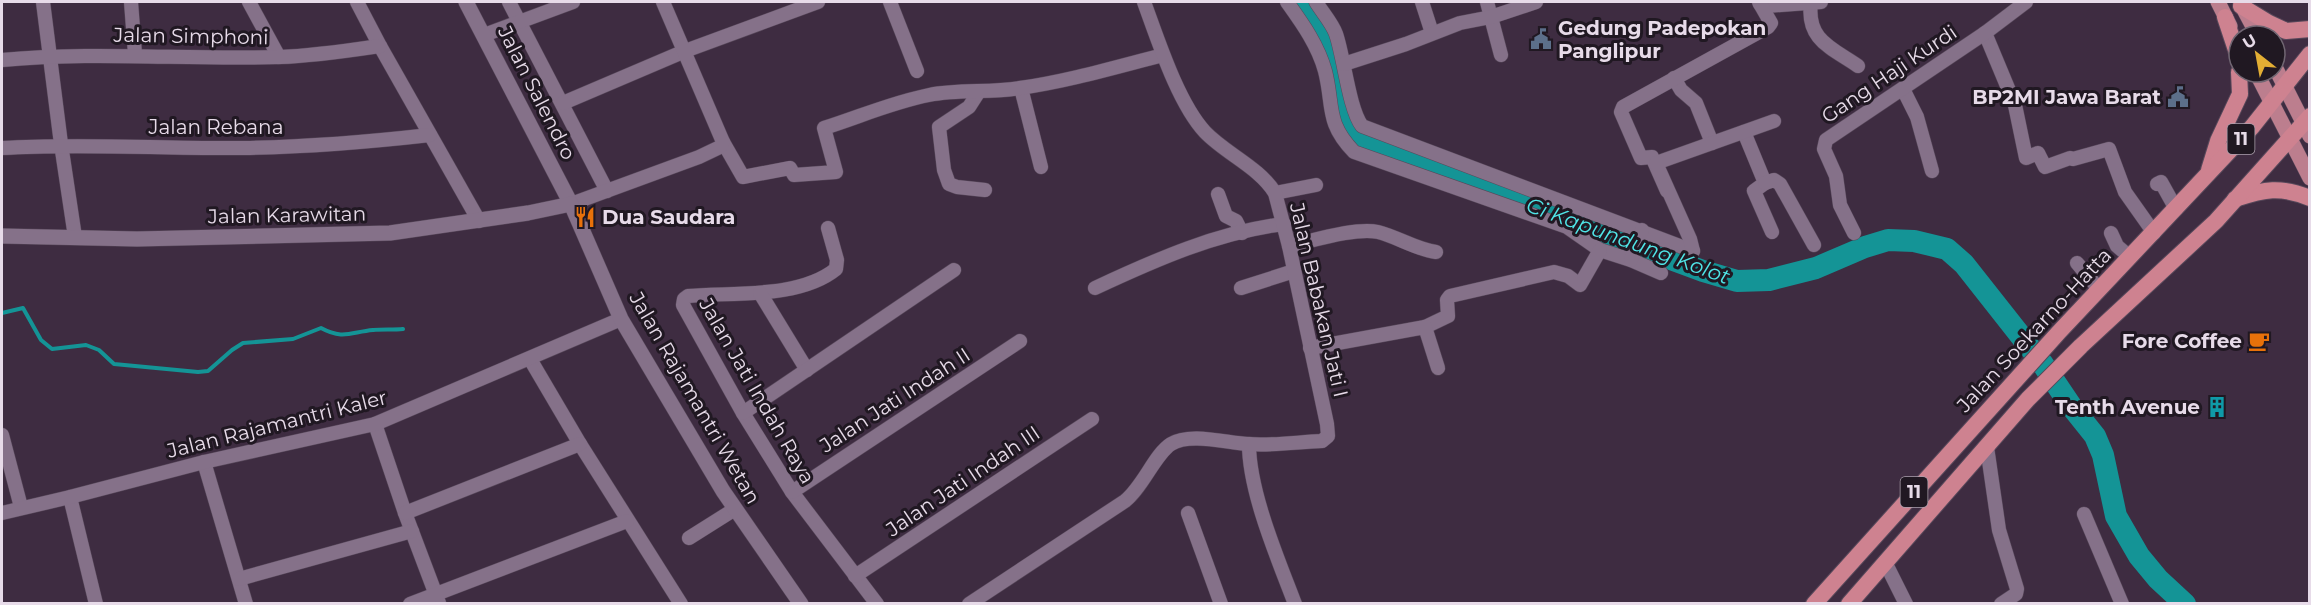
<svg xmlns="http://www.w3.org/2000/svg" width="2311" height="605" viewBox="0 0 2311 605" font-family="Montserrat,sans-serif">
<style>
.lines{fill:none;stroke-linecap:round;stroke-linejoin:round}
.stream{stroke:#149496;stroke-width:4}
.river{stroke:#149496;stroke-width:22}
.minor-casing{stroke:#57485a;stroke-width:15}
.tertiary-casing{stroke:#57485a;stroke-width:16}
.primary-casing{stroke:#57485a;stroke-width:16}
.trunk-casing{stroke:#57485a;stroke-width:18}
.minor{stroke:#857189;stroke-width:14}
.tertiary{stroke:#857189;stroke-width:15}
.primary{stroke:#bc7e8e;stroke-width:15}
.trunk{stroke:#ce8290;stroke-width:16}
.labels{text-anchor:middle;stroke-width:6;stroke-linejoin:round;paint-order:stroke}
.shield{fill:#201822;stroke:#aba0ad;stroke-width:1.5}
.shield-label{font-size:18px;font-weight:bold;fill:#e7dbe9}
.poi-label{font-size:20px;font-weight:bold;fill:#e7dbe9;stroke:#201822;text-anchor:end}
.street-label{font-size:20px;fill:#e7dbe9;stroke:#201822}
.water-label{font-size:21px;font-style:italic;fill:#50e5e7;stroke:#201822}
</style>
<rect width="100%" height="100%" fill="#3e2c41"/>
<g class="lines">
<path class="stream" d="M2,313L23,308L41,340L52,349L86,345L99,350L114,364L198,372L208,371L232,350L243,343L293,339L321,328C343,340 351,332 373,330C383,329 393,330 403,329"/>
<path class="river" d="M1297,2C1312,20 1326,39 1333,62C1341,87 1332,122 1358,140C1370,149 1387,153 1401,159L1703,271L1737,281L1769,280L1816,268L1865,247L1888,240L1914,241L1947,249L1964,264L2042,363L2071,406L2095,436L2103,455L2116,516L2139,556L2158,579L2185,604"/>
<defs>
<g id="minor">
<path d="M43,2L61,144L75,237"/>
<path d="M131,2L135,54"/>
<path d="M249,2L279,57"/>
<path d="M357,2L380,46L479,221"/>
<path d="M509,2L607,191"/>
<path d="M890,2L917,71"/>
<path d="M1287,2C1302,23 1318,45 1325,71C1334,106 1325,122 1354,152L1567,227L1600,250L1631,260L1661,273"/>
<path d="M1316,2C1322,12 1332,23 1336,34C1344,57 1349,109 1362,126L1693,251"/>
<path d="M1422,2L1432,33"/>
<path d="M1487,2L1501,55"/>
<path d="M1811,3C1806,40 1832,48 1858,66"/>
<path d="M1760,4L1766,6L1821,2"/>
<path d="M1985,33L2015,105L2026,158L2038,153L2045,167L2070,158L2073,159L2109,149L2125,192L2154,233"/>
<path d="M484,35L573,2"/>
<path d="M2,60C94,51 187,60 280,57C313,56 346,51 380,46"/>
<path d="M1344,64L1406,44L1460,23L1491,17L1536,2"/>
<path d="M1674,78L1681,90L1696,103L1712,143"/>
<path d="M1021,88L1041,167"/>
<path d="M1903,89L1917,117L1932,171"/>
<path d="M978,93L969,107L939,127L944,170L949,184L957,187L985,190"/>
<path d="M563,103L685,51L818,2"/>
<path d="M1744,132L1765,183L1754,191L1772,232"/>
<path d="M723,142L743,177L790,168L794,175L836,172L824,128C859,117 893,102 929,95C959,89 990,93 1020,88C1069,81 1116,67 1163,55"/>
<path d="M2,148C82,143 163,149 244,148C306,147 368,142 430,135"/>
<path d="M1765,183L1774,180L1780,184L1814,245"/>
<path d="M2157,184L2161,182L2176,209"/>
<path d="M1667,191L1652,157L1641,158L1621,112L1623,107L1768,27L1771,23L1759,2"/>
<path d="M1275,193L1316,185"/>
<path d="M1218,194L1226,216L1236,221L1242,233"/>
<path d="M571,204L699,157L720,147L723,142L663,2"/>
<path d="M828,228L837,260L836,269C799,299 732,292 688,296L684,299L683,305L743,413L792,492L877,604"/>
<path d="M1854,233L1840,205L1836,176L1824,149L1826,140L1985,33L2026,2"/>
<path d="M2111,233L2117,246L2130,257"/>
<path d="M1289,246C1312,241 1356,227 1378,232C1398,237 1415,249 1436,252"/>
<path d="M1693,251L1690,239L1656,163L1774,121"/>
<path d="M1631,260L1642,230"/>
<path d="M2077,263L2099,289"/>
<path d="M1095,288C1155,260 1218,232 1284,224"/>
<path d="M1241,288L1294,271"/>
<path d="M760,293L807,370"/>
<path d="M1425,327L1448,316L1447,300L1450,296L1554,272L1568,276L1580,285L1600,250"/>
<path d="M1310,348L1425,327L1438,368"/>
<path d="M530,359L580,444L681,604"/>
<path d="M743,413L954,270"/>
<path d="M375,424L405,513L439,603"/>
<path d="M2,435L21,507"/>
<path d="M1249,444C1249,492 1278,559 1295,604"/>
<path d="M1987,447L1999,530L2017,589L2016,594L2001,604"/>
<path d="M204,462L246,604"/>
<path d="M792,492L1020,341"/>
<path d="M70,497L96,604"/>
<path d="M2,513L70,497L204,462L375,424L621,319"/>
<path d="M405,513L580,444"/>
<path d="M1188,513L1221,604"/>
<path d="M2084,514L2122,604"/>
<path d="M689,538L735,509"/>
<path d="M1885,562L1906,604"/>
<path d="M855,576L1092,419"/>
<path d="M239,579L412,531"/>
<path d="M410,604L627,521"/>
<path d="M969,604L1125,501C1143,487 1155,454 1171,444C1190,432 1227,443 1248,444C1272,446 1298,442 1322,441L1328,436L1327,424L1289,246L1275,193C1259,167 1226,154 1205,132C1178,103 1158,40 1144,2"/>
</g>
<g id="tertiary">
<path d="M466,2L571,204L621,319L723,491L801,604"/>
<path d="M2,236L137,239L390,233L528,213L571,204"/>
</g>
<g id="primary">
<path d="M2218,2L2230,26"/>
<path d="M2241,4L2258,36"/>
<path d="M2275,67L2310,136"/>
<path d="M2256,72L2310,178"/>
</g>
<g id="trunk">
<path d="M2241,6L2269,23L2286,31L2310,29"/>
<path d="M2225,17L2239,59"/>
<path d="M2209,170L2218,141L2240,94L2239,72"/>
<path d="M2235,199C2265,189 2280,186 2310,198"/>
<path d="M1814,604L2059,332L2252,127L2310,54"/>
<path d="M1849,604L2028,399L2081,346L2216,221L2310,116"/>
</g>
</defs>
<use href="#minor" class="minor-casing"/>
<use href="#tertiary" class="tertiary-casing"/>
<use href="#primary" class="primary-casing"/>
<use href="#trunk" class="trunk-casing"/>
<use href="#minor" class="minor"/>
<use href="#tertiary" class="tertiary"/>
<use href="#primary" class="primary"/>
<use href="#trunk" class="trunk"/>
</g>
<defs>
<symbol id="civic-bare" viewBox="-9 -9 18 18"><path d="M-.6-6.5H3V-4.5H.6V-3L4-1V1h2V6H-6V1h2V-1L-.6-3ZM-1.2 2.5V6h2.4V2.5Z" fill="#5c6f8a" stroke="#201822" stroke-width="2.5" paint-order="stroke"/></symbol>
<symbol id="restaurant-bare" viewBox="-9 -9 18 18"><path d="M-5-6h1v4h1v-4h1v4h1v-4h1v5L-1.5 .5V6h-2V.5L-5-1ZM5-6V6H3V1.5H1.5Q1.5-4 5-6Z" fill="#e8710a" stroke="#201822" stroke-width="2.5" paint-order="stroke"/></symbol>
<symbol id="cafe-bare" viewBox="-9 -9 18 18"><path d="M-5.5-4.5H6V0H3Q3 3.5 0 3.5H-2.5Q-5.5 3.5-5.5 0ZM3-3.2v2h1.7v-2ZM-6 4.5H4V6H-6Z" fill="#e8710a" stroke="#201822" stroke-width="2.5" paint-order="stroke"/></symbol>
<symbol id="building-bare" viewBox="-9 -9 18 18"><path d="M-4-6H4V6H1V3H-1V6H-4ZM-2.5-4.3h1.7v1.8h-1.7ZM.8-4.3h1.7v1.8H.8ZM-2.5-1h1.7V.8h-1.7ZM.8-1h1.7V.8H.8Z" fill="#0f9aa8" stroke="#201822" stroke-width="2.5" paint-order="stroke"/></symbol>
</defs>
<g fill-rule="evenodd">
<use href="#civic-bare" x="1526" y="24" width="30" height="30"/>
<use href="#civic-bare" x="2163" y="82" width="30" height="30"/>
<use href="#restaurant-bare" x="570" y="202" width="30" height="30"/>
<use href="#cafe-bare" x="2244" y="326" width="30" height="30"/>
<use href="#building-bare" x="2202" y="392" width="30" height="30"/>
</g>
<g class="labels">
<g class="shield">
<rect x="2227.5" y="124" width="27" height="30" rx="4.5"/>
<rect x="1900.5" y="477" width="27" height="30" rx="4.5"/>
</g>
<g class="shield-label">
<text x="2241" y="145">11</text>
<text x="1914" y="498">11</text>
</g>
<g class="poi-label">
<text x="1558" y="35" text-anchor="start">Gedung Padepokan<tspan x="1558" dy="23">Panglipur</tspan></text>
<text x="2161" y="104">BP2MI Jawa Barat</text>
<text x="602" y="224" text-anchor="start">Dua Saudara</text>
<text x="2242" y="348">Fore Coffee</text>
<text x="2200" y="414">Tenth Avenue</text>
</g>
<g class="street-label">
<text transform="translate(191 36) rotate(1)" y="7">Jalan Simphoni</text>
<text transform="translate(1889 74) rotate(-34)" y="7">Gang Haji Kurdi</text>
<text transform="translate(537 93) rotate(63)" y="7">Jalan Salendro</text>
<text x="216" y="134">Jalan Rebana</text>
<text transform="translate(287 215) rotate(-1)" y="7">Jalan Karawitan</text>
<text transform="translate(1319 300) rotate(77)" y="7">Jalan Babakan Jati I</text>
<text transform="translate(2034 330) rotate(-47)" y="7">Jalan Soekarno-Hatta</text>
<text transform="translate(757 391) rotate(60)" y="7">Jalan Jati Indah Raya</text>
<text transform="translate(695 398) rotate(60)" y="7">Jalan Rajamantri Wetan</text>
<text transform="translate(895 400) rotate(-33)" y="7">Jalan Jati Indah II</text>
<text transform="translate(277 424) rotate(-14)" y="7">Jalan Rajamantri Kaler</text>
<text transform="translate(963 481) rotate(-34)" y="7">Jalan Jati Indah III</text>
</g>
<g class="water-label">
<text transform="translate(1628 241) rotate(20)" y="7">Ci Kapundung Kolot</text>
</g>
</g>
<rect width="2311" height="605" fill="none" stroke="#e7dbe9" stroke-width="6"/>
<g transform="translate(2257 54) rotate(329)"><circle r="28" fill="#201822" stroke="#706672" stroke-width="1.5"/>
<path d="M0-4.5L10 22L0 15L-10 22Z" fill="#e3ae34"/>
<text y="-9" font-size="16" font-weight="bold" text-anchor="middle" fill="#e7dbe9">U</text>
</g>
</svg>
